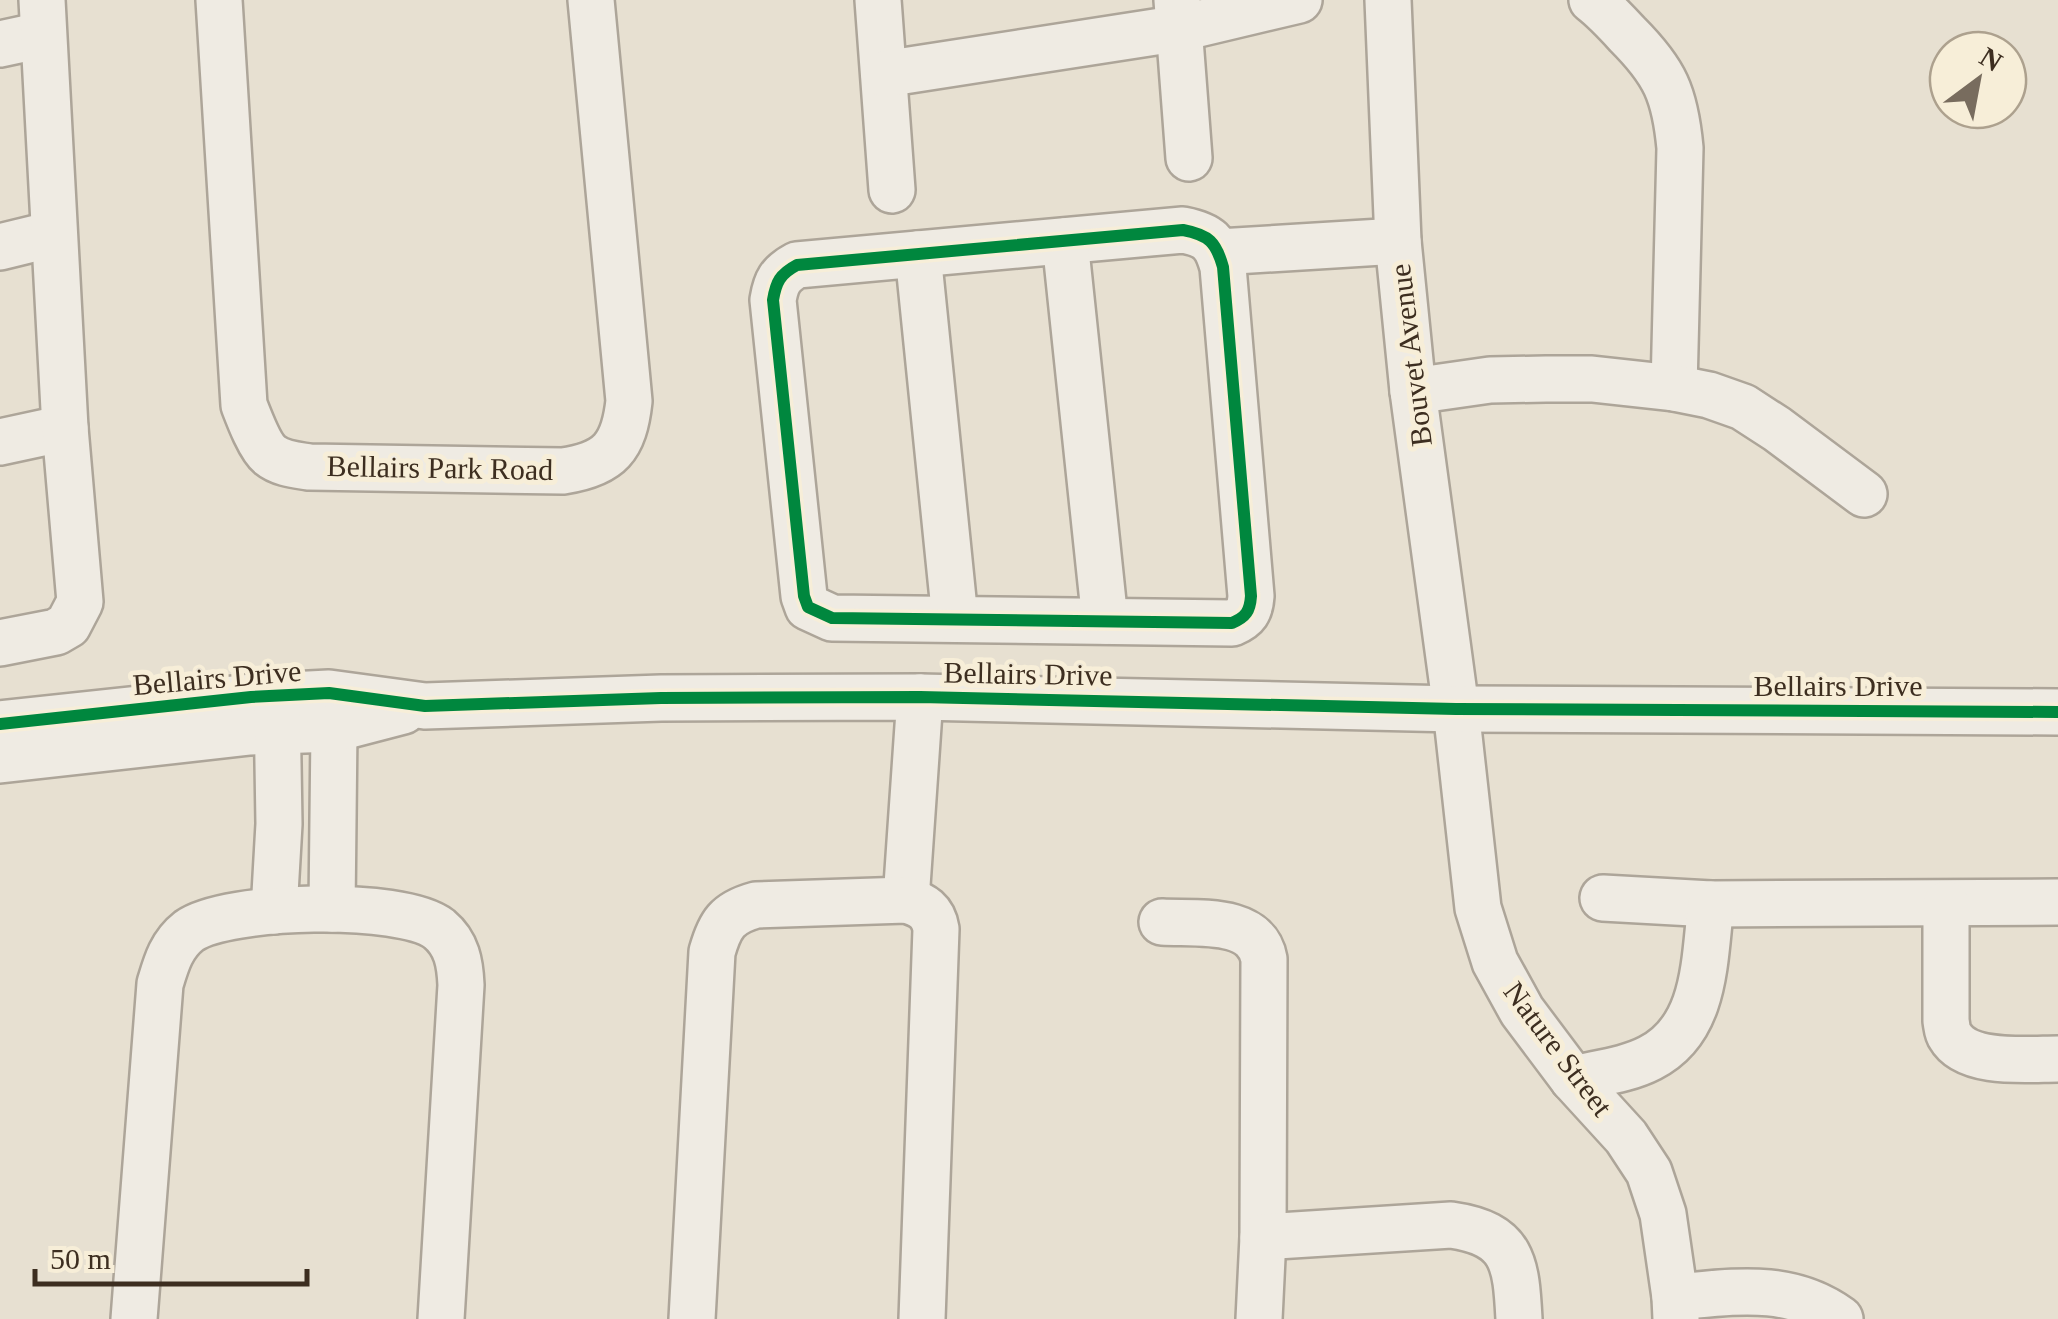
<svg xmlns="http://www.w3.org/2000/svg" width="2058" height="1319" viewBox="0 0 2058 1319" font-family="Georgia,serif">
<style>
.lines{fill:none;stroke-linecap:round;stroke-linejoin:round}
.minor-casing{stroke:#ada599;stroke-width:50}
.minor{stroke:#efebe3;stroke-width:45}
.cycleway-casing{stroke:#f7eed8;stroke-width:19}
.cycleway{stroke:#00873e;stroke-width:12}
.labels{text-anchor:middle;stroke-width:10;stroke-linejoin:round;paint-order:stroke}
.street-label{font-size:30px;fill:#3d2e20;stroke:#f7eed8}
</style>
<rect width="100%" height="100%" fill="#e7e0d1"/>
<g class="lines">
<defs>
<g id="minor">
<path d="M219,0L244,405C249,418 260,447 270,455C281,464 297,465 309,467L563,471C610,464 624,447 629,401L591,0"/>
<path d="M878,0L892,190"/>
<path d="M1177,0L1189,158"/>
<path d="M1388,0L1398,241L1413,391L1456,709L1478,908L1495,962L1522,1011L1573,1079L1626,1137L1649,1172L1663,1214L1675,1297L1676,1319"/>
<path d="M1592,0C1605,10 1616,22 1627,34C1665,72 1675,94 1680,148L1674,388"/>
<path d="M0,44L42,35"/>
<path d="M884,74L1181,28L1299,0"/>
<path d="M1183,230C1209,235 1216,242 1223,267L1251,596C1250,611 1246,617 1232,623L832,618L808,607L804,596L773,300C776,282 780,274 797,265Z"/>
<path d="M1065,241L1105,621"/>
<path d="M0,247L53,234"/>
<path d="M1219,252L1398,241"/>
<path d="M918,254L955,619"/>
<path d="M1413,391L1490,380L1546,379H1592L1674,388L1709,395L1743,407L1777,429L1864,494"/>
<path d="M0,442L65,428"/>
<path d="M0,643L56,632L68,625L80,602L65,428L42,0"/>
<path d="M330,701L334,729L332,909"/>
<path d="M0,724L251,697L329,693L425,706L661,698L920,697L1456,709L2058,712"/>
<path d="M0,760L250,732L334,729L403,711"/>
<path d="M1603,898L1711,904L2058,902"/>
<path d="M906,900L920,697"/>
<path d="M1946,904V1021C1947,1026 1947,1032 1950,1036C1967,1066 2029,1059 2058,1059"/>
<path d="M274,911L279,824L277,703"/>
<path d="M1162,922C1197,924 1256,916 1264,959L1263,1237L1259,1319"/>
<path d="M1573,1079C1598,1073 1627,1070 1650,1058C1707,1029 1704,959 1711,904"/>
<path d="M1263,1237L1451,1225C1514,1234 1516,1263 1519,1319"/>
<path d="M1675,1297C1734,1292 1789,1282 1840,1319"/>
<path d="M134,1319L160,984C166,964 171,945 189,931C227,904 401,900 439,929C457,944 460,963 461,985L441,1319"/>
<path d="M692,1319L712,952C720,924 727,913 756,905L906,900C923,905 933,911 936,929L922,1319"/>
</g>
</defs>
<use href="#minor" class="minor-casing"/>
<use href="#minor" class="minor"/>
<defs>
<g id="cycleway">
<path d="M1183,230C1209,235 1216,242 1223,267L1251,596C1250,611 1246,617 1232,623L832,618L808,607L804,596L773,300C776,282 780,274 797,265Z"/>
<path d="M0,724L251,697L329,693L425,706L661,698L920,697L1456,709L2058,712"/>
</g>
</defs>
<use href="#cycleway" class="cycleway-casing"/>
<use href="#cycleway" class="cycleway"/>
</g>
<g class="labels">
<g class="street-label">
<text transform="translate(1411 355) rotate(-97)" y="10">Bouvet Avenue</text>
<text transform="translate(440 468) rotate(1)" y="10">Bellairs Park Road</text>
<text transform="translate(1028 674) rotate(1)" y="10">Bellairs Drive</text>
<text transform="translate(217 678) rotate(-5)" y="10">Bellairs Drive</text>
<text x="1838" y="696">Bellairs Drive</text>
<text transform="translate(1558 1049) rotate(53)" y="10">Nature Street</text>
</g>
</g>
<g transform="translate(1978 80) rotate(32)"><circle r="48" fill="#f7eed8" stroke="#ada18e" stroke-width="2.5"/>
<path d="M0-8L18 38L0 25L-18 38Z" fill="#786c5e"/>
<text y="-15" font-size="28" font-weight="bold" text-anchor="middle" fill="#3d2e20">N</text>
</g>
<path d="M35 1269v15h272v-15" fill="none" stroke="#3d2e20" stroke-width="5"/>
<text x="50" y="1269" font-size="30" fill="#3d2e20" stroke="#f7eed8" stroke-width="8" paint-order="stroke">50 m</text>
</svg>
